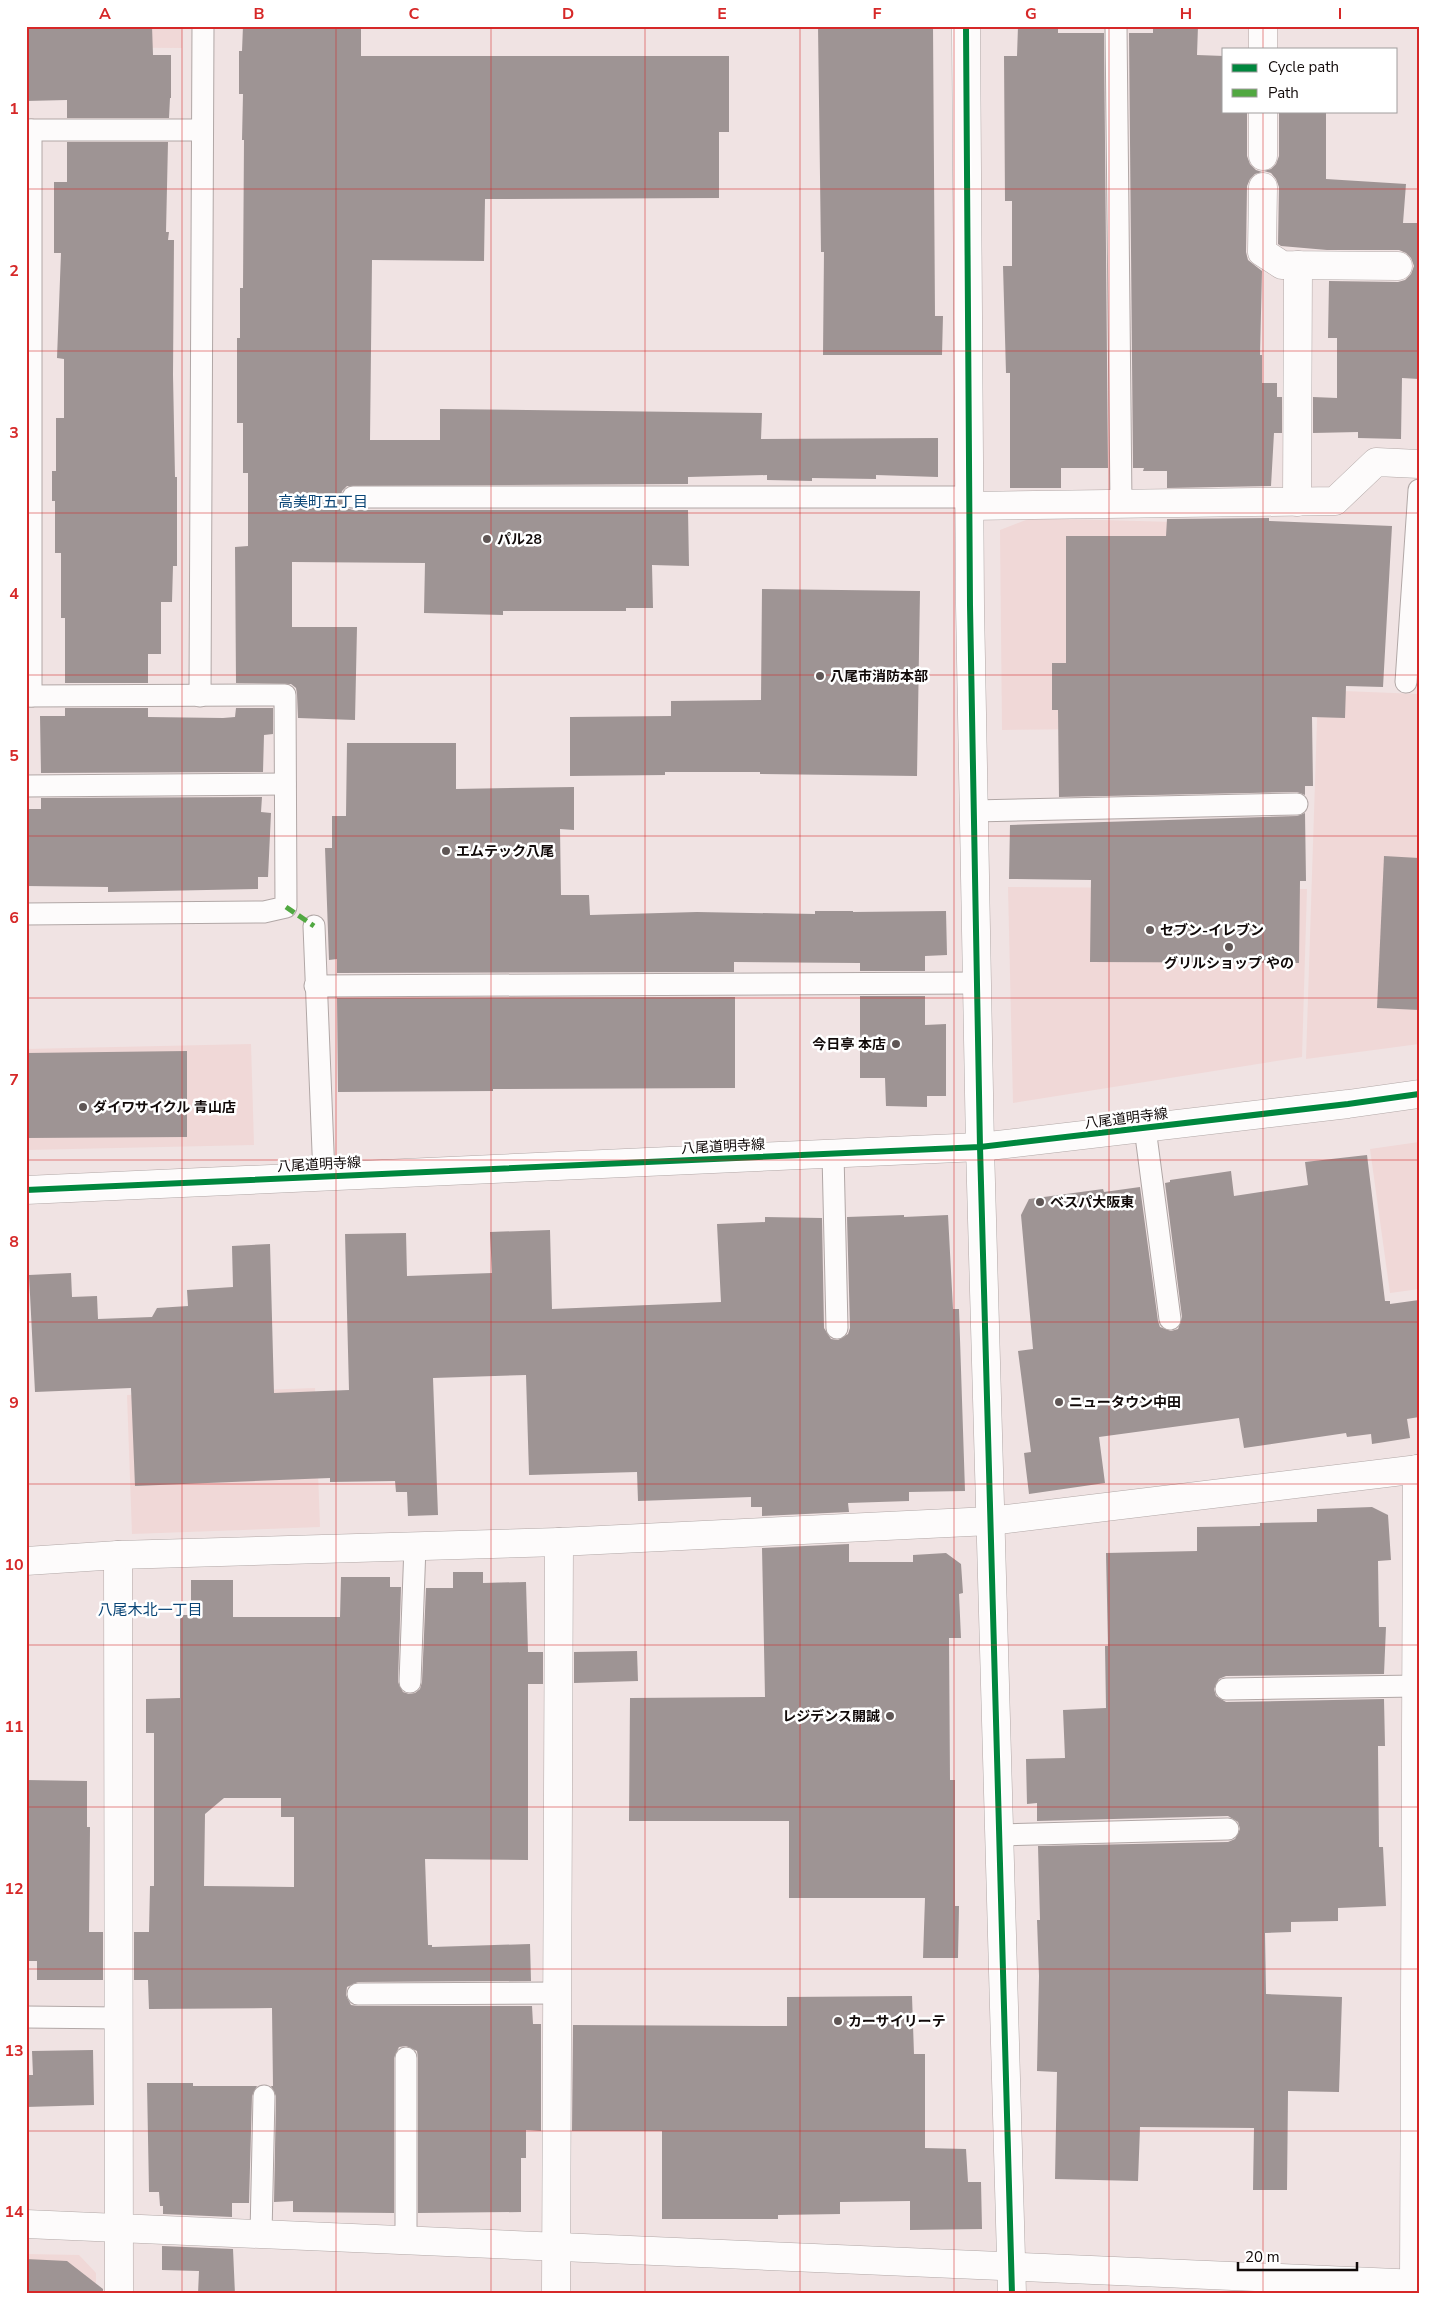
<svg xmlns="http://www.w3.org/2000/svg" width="1445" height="2320" viewBox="0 0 1445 2320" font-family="'Nunito Sans','Noto Sans JP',sans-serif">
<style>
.built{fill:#f0d8d7}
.building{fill:#9e9494;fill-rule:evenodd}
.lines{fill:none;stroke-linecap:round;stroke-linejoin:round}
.service-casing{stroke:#b1a7a6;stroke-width:23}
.minor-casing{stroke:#b1a7a6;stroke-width:29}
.tertiary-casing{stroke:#b1a7a6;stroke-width:29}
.secondary-casing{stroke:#b1a7a6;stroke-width:29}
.service{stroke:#fdfbfb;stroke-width:21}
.minor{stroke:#fdfbfb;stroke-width:28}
.tertiary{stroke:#fdfbfb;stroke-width:28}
.secondary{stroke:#fdfbfb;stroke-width:28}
.quiet{stroke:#51a841;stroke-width:5;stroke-dasharray:10 5;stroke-linecap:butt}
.cycleway-casing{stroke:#fff;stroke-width:9}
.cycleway{stroke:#00873e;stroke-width:6}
.grid{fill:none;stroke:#d62828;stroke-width:1;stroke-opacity:0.55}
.poi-dot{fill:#5f5655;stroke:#fff;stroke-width:2}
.labels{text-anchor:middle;stroke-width:5;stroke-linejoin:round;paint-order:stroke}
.poi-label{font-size:14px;font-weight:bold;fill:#110a09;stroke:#fff;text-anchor:start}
.street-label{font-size:14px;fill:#110a09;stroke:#fff}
.neighbourhood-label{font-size:15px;fill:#094576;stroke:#fff}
.neatline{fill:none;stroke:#d62828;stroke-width:2}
.grid-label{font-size:16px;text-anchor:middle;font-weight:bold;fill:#d62828}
</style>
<rect width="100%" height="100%" fill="#f0e3e3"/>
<g class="built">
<path d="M26,26H182V48L26,47Z"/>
<path d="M1031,518L1317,526L1311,727L1002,730L1000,530Z"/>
<path d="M1318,690L1419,694V1044L1306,1059Z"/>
<path d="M1008,887L1307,889L1302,1057L1013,1103Z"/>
<path d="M251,1044L254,1145L26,1150V1049Z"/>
<path d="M1419,1142V1289L1390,1293L1370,1149Z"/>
<path d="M315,1388L320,1527L132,1534L127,1395Z"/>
<path d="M26,2254L79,2255L96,2273V2294H26Z"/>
</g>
<g class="building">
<path d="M26,26H152L153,55H171V98H170L169,118H67V100L26,101Z"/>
<path d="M243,26H361V56H729V132H719V198L485,199L484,261L372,260L370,440H440V409L762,413L761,439L938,438V477L876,475V479L812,478V481L767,480V475L688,477V484L347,486L342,491L341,497L346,508L353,510H688L689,566L652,565L653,608H626V611H503V615L424,613L425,563L292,562V627H357L355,720L298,718L297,694L296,688L291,684L236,683L235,547L248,546V473H243V423H237V338H240V288H243L244,140H242L243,94H239V51H242Z"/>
<path d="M818,26H933L935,316H943L942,355H823L824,252H821Z"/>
<path d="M1018,26H1058V33H1104L1108,468H1061V488H1010V373H1006L1003,266H1012V201H1005L1004,56H1017Z"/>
<path d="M1153,26H1198L1197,55L1224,56V111H1247V156L1250,164L1256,170L1262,172L1255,174L1250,179L1247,186L1246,252L1248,260L1262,271L1260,355H1262V383H1277V397H1282V433H1274L1271,486L1167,488V471H1143L1144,468H1133L1129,33H1153Z"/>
<path d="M1279,111H1326V179L1406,184L1403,223H1419V379L1402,378L1401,439L1358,438V432L1313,433V397L1337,398V338H1328L1329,281L1398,282L1405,280L1411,274L1414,266L1411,258L1406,253L1399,250H1327L1281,246L1278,244L1279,187L1276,179L1271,173L1264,171L1271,169L1276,164L1279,156Z"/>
<path d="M67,142H168L166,232H169L168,240H174L173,375L175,477H177V566H173L172,602H161V654H148V683H65V618H61V553H55V501H52V471H56V418H64V359L57,358L61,253H54V182H67Z"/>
<path d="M1269,518V521L1392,526L1383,687L1346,686L1345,718L1312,717L1313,786H1305V795L1297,792L1059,797L1058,710H1052V663H1066V536H1166L1167,519Z"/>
<path d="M762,589L920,591L917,776L760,774V772H665V775L570,776V717L671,716V701L761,700Z"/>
<path d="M65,708H148V717L223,718L235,717L236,708H273V734L264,735L263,772L41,773L40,716H65Z"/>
<path d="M347,743H456V789L574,787V830L560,829L561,895H589L590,915L697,912L815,914V911H853V912L946,911L947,955L925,956V971H860V963L734,962V972L337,973V959L329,960L325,848H332V816H346Z"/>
<path d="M262,797L261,812L271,813L268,877H258V889L108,892V887L26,886V809H41V798Z"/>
<path d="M1305,813L1306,881H1300L1299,963L1090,962L1091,880L1009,879L1010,825L1297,816Z"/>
<path d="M1384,856L1419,858V1010L1377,1008Z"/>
<path d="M860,996H925V1025L946,1024V1096H927V1107L886,1106L885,1078H860Z"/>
<path d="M735,997V1088L493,1089V1091L338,1092L337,998Z"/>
<path d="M187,1051V1137L26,1138V1053Z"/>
<path d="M1367,1155L1385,1301H1390V1304L1419,1300V1417L1407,1419L1410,1438L1372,1444L1371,1434L1347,1437L1346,1433L1244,1448L1239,1418L1099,1437L1105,1483L1029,1494L1024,1453L1031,1452L1018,1351L1033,1349L1021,1215L1029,1199L1103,1189L1104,1192L1140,1187L1158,1321L1160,1327L1171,1331L1178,1329L1182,1317L1165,1183L1170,1182V1180L1231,1171L1234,1196L1308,1185L1305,1162Z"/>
<path d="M904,1215V1217L948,1215L953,1309H959L965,1491L909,1492V1501L848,1503L849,1512L762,1516V1507H751V1497L638,1501L637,1472L529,1475L526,1375L433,1378L438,1515L408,1516L407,1492H396L395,1481L330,1482V1478L135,1486L131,1388L35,1392L29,1275L71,1273L72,1297L97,1296L98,1319L152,1317L157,1308L188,1306L187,1290L233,1287L232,1246L270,1244L274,1393L349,1390L345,1234L406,1233L407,1276L492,1273L490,1232L550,1230L552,1309L721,1302L717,1224L765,1222V1217L822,1218L824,1328L831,1339L838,1340L848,1334L850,1328L847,1217Z"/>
<path d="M1372,1507L1388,1515L1391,1560L1378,1561L1379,1627H1386L1384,1674L1226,1676L1219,1679L1214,1689L1216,1696L1226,1702L1384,1699L1385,1746H1378L1379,1847H1383L1386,1906L1338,1908V1921L1291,1922V1932L1265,1933L1266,1994L1342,1997L1339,2092L1288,2091L1287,2190H1253L1254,2128L1140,2127L1138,2181L1055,2179L1057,2072L1037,2071L1039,1976L1037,1920H1040L1038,1846L1228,1842L1235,1839L1240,1829L1238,1822L1228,1816L1037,1821V1803L1027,1804L1026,1759L1065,1758L1063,1710L1106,1708L1105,1646H1108L1106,1553L1197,1551V1527L1260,1526V1523L1317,1522V1509Z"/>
<path d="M849,1544V1562H913V1555L946,1553L961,1564L963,1593L959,1594L961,1638H949L950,1780H955V1906H959L958,1958H923L925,1898H789V1821H629L630,1698L765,1697L762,1548Z"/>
<path d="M453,1572H483V1583L526,1582L528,1652H543V1684H528V1860L425,1859L428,1945H432V1947L530,1944L531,1981L358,1982L347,1987L346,1995L351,2005L358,2006H532L533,2024H541V2131L526,2130V2158H521V2212L418,2213V2058L417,2051L406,2046L399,2047L394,2058V2213L293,2212V2201L274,2202L276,2096L271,2086H273L272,2008L149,2009L148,1980H134V1932H149L150,1886H154V1733H146V1699L180,1698V1615H191V1580H233V1617H340L341,1577H390V1587H401L398,1682L403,1692L409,1694L415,1693L420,1689L422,1682L426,1588H453ZM224,1798H281V1817H294V1887L204,1886L205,1814Z"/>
<path d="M637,1651L638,1681L574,1683V1652Z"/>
<path d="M26,1780L87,1781V1827H90L89,1932H103V1980H37V1961H26Z"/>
<path d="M912,1996L914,2054H925V2148L966,2149L968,2182H981L982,2229L910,2230V2201L840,2202V2214L778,2215V2219H662V2131H572L573,2025L787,2026V1997Z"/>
<path d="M93,2050L94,2105L26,2107V2075H33L32,2051Z"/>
<path d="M147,2083H193V2086H257L252,2096L249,2203H232V2217L163,2214V2206H160L159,2192H149Z"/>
<path d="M162,2246L233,2249L235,2294H198L199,2271L162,2270Z"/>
<path d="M26,2259L67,2261L103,2289V2294H26Z"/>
</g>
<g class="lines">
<defs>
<g id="service">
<path d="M1116,26L1121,504"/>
<path d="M26,130H201"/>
<path d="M353,497H970"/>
<path d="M1406,682L1419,490"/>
<path d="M26,696L285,695L286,907L264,912L26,914"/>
<path d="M31,696V130"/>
<path d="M200,696L203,26"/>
<path d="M26,786L285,784"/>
<path d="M974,811L1297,804"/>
<path d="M314,926L324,1176"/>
<path d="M315,986L977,983"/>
<path d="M1145,1128L1170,1319"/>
<path d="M833,1154L837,1328"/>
<path d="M410,1682L415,1546"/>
<path d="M1226,1689L1416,1686"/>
<path d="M999,1835L1228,1829"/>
<path d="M358,1994L557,1993"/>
<path d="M26,2017L119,2018"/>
<path d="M261,2234L264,2096"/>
<path d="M406,2241V2058"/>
</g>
<g id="minor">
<path d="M1263,26V49"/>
<path d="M1263,111V156"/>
<path d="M1263,187L1262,252L1282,265L1398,266"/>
<path d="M1297,502L1298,265"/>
<path d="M970,506L1335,501L1376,462L1419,464"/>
<path d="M118,1555L119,2294"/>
<path d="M26,1561L118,1555L559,1542L990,1521L1419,1469"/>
<path d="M26,2224L1419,2284"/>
<path d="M1414,2284L1417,1469"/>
<path d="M556,2294L559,1542"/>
</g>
<path id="tertiary" d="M966,26L970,605L980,1147L1012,2294"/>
<path id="secondary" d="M26,1190L980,1147L1348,1104L1419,1094"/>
</defs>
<use href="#service" class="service-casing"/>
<use href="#minor" class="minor-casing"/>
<use href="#tertiary" class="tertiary-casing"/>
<use href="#secondary" class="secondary-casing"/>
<use href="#service" class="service"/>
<use href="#minor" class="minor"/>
<use href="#tertiary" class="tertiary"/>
<use href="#secondary" class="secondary"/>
<path class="quiet" d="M286,907L314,926"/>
<defs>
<g id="cycleway">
<path d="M966,26L970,605L980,1147L1012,2294"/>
<path d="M26,1190L980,1147L1348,1104L1419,1094"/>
</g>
</defs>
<use href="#cycleway" class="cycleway-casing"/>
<use href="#cycleway" class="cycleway"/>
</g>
<path class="grid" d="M182,26V2294M336,26V2294M491,26V2294M645,26V2294M800,26V2294M954,26V2294M1109,26V2294M1263,26V49M1263,111V2294M26,189H1419M26,351H1419M26,513H1419M26,675H1419M26,836H1419M26,998H1419M26,1160H1419M26,1322H1419M26,1484H1419M26,1645H1419M26,1807H1419M26,1969H1419M26,2131H1419"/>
<g class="poi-dot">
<circle cx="487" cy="539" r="5"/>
<circle cx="820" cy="676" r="5"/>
<circle cx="446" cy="851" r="5"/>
<circle cx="1150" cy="930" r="5"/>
<circle cx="1229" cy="947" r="5"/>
<circle cx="896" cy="1044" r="5"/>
<circle cx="83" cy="1107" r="5"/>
<circle cx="1040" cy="1202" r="5"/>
<circle cx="1059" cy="1402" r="5"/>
<circle cx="890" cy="1716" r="5"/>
<circle cx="838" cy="2021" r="5"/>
</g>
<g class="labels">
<g class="poi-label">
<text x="497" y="544">パル28</text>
<text x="830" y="681">八尾市消防本部</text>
<text x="456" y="856">エムテック八尾</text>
<text x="1160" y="935">セブン-イレブン</text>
<text x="1229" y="968" text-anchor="middle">グリルショップ やの</text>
<text x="886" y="1049" text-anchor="end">今日亭 本店</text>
<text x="93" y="1112">ダイワサイクル 青山店</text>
<text x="1050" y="1207">ベスパ大阪東</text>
<text x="1069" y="1407">ニュータウン中田</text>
<text x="880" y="1721" text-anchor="end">レジデンス開誠</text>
<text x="848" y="2026">カーサイリーテ</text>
</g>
<g class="street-label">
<text transform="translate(1126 1118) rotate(-7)" y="5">八尾道明寺線</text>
<text transform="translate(723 1146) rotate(-3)" y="5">八尾道明寺線</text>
<text transform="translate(319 1164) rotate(-3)" y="5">八尾道明寺線</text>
</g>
<g class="neighbourhood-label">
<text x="323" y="507">高美町五丁目</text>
<text x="150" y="1615">八尾木北一丁目</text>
</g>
</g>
<rect width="1445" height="2320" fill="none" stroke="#ffffff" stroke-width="55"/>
<rect x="1222" y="48" width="175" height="65" fill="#ffffff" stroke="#a09d9d"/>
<rect x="1232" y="64" width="25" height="8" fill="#00873e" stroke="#a09d9d"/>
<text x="1268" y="72" font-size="15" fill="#110a09">Cycle path</text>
<rect x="1232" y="89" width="25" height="8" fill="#51a841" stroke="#a09d9d"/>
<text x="1268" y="98" font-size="15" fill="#110a09">Path</text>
<path d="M1238 2262v8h119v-8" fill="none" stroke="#110a09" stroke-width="2.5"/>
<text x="1245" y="2262" font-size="15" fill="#110a09" stroke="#ffffff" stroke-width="4" paint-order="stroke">20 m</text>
<rect x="28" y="28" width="1390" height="2264" class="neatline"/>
<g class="grid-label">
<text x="105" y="19">A</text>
<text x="259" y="19">B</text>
<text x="414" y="19">C</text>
<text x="568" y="19">D</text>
<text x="722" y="19">E</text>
<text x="877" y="19">F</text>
<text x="1031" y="19">G</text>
<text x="1186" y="19">H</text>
<text x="1340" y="19">I</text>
<text x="14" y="114">1</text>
<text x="14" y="276">2</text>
<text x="14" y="438">3</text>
<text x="14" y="599">4</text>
<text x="14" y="761">5</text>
<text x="14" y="923">6</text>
<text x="14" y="1085">7</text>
<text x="14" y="1247">8</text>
<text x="14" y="1408">9</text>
<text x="14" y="1570">10</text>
<text x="14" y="1732">11</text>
<text x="14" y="1894">12</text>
<text x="14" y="2056">13</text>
<text x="14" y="2217">14</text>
</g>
</svg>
